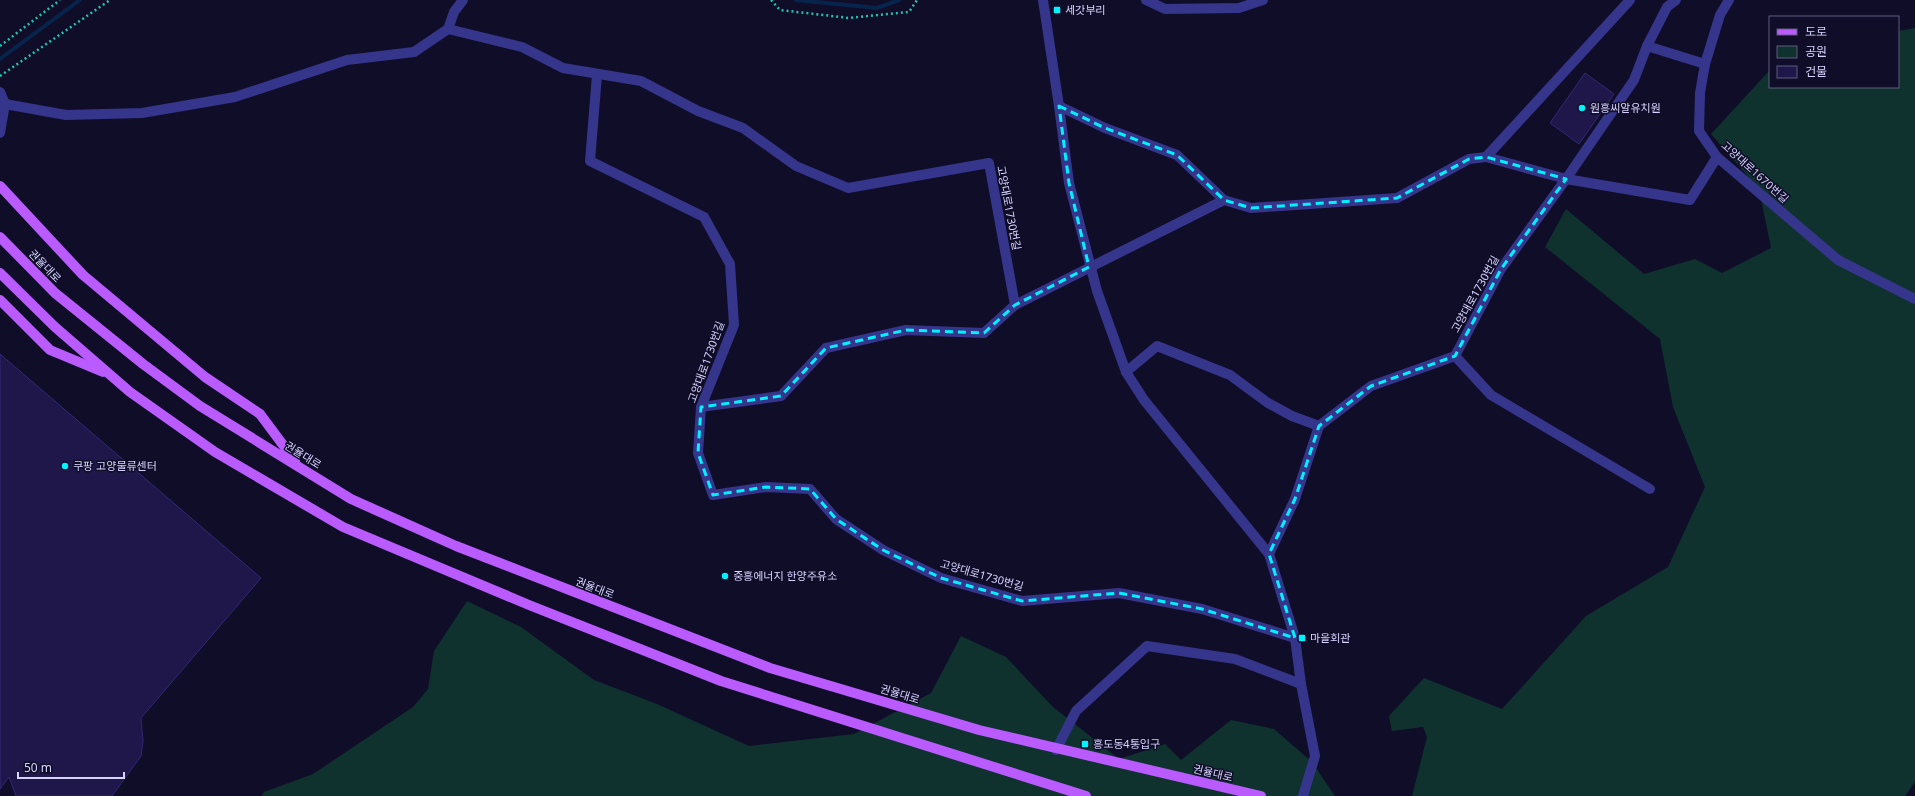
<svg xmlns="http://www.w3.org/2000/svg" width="1915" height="796" viewBox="0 0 1915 796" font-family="'Noto Sans','Noto Sans KR',sans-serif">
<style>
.green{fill:#0f322f}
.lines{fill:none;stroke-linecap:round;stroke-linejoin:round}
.stream{stroke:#07244c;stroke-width:4}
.building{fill:#1f174a;stroke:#332778}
.path{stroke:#24c3b1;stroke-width:2.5;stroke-dasharray:2 3;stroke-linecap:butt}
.minor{stroke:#34358b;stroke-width:10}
.major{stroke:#b95bff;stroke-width:10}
.marked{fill:none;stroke:#00f2ff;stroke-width:3;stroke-dasharray:8 5;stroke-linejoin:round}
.poi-dot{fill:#00f2ff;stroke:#100d28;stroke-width:1.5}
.labels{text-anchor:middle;stroke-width:3;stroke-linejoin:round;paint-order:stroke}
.poi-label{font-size:11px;fill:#d6d4ff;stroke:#100d28;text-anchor:start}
.street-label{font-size:11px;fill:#d6d4ff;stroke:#100d28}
</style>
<rect width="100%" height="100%" fill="#100d28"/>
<g class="green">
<path d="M1915,28V782L1905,796H1412L1427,737L1423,727L1392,731L1389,716L1424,678L1502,709L1586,616L1668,567L1705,487L1673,407L1660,339L1545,247L1566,209L1644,274L1695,259L1722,273L1771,248L1759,189L1711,134L1770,70V87H1898V31Z"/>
<path d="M467,601L521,627L594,680L657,704L749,746L854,734L931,693L961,636L1006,657L1052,706L1119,759L1165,744L1181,760L1231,720L1274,729L1312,762L1335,796H262L264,792L313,774L413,707L428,689L434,651Z"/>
</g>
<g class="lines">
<g class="stream">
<path d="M796,0L877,8L899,0"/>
<path d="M0,59L80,0"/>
</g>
</g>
<g class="building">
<path d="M1585,73L1614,94L1579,144L1550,123Z"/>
<path d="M0,354L261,578L141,718L143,741L141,756L112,796H16L9,777L0,789Z"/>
</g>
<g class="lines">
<g class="path">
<path d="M771,0L780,10L849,18L909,12L917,0"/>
<path d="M0,46L60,0"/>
<path d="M0,76L110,0"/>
</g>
<g class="minor">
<path d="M1043,0L1059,106L1069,183L1097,291L1126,372L1144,400L1269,554L1295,638L1301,684L1315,756L1303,796"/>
<path d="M1146,0L1165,9L1239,8L1263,0"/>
<path d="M1729,0L1720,15L1705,64L1700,93L1699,131L1717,157L1838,260L1915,299"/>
<path d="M448,29L522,47L563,68L641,81L698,111L743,128L796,166L848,188L989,163L1015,305L1224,200"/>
<path d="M1647,46L1705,64"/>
<path d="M597,75L590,161L704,217L730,264L734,325L701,407L698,453L713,495L766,487L810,489L836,519L883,550L941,578L1022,601L1119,593L1202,609L1295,638"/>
<path d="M0,92L5,104"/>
<path d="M1059,106L1105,128L1177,155L1224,200L1251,208L1397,198L1469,159L1486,157L1630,0"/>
<path d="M0,133L5,104L66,115L142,113L235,97L347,60L414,52L448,29L454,12L463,0"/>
<path d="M1486,157L1566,179L1690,200L1717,157"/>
<path d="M1455,356L1491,395L1650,489"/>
<path d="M1126,372L1157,346L1230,375L1268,403L1292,416L1319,426"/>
<path d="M701,407L781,396L826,348L906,330L984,333L1015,305"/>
<path d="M1269,554L1295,499L1319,426L1371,386L1455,356L1501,269L1566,179L1634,80L1647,46L1667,7L1676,0"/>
<path d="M1056,750L1076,711L1147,646L1235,659L1301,684"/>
</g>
<g class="major">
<path d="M0,186L83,275L205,377L260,414L295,461"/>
<path d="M0,237L55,293L143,364L200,406L351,499L456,546L770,668L979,730L1261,796"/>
<path d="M0,273L55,327L130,392L215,452L343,527L529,605L721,681L1086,796"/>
<path d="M0,300L50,350L103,372"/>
</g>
</g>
<path class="marked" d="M1059,106L1105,128L1177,155L1224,200L1251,208L1397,198L1469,159L1486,157L1566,179L1501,269L1455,356L1371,386L1319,426L1295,499L1269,554L1295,638L1202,609L1119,593L1022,601L941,578L883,550L836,519L810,489L766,487L713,495L698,453L701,407L781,396L826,348L906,330L984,333L1015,305L1089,267L1069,183Z"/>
<g class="poi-dot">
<rect x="1053" y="6" width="8" height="8" rx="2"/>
<circle cx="1582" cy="108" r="4"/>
<circle cx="65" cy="466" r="4"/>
<circle cx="725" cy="576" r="4"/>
<rect x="1298" y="634" width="8" height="8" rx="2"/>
<rect x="1081" y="740" width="8" height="8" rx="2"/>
</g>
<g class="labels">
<g class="poi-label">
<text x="1065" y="14">세갓부리</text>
<text x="1590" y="112">원흥씨알유치원</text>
<text x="73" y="470">쿠팡 고양물류센터</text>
<text x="733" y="580">중흥에너지 한양주유소</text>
<text x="1310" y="642">마을회관</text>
<text x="1093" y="748">흥도동4통입구</text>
</g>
<g class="street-label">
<text transform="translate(1755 172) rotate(42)" y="4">고양대로1670번길</text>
<text transform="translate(1009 208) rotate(79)" y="4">고양대로1730번길</text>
<text transform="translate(45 266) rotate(46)" y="4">권율대로</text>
<text transform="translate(1475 294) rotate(-61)" y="4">고양대로1730번길</text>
<text transform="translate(706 362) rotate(-70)" y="4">고양대로1730번길</text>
<text transform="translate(303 455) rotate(32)" y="4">권율대로</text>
<text transform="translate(982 575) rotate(16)" y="4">고양대로1730번길</text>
<text transform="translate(595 588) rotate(21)" y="4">권율대로</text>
<text transform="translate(900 694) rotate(17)" y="4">권율대로</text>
<text transform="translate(1213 773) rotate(13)" y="4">권율대로</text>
</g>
</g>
<rect x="1769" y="16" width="130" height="72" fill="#100d28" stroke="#5f5d7e"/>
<rect x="1777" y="29" width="20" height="6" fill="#b95bff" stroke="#5f5d7e"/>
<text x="1805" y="36" font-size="12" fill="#d6d4ff">도로</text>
<rect x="1777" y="46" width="20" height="12" fill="#0f322f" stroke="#5f5d7e"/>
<text x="1805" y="56" font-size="12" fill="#d6d4ff">공원</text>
<rect x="1777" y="66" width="20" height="12" fill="#1f174a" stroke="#5f5d7e"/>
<text x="1805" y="76" font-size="12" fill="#d6d4ff">건물</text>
<path d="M18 772v6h106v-6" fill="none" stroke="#d6d4ff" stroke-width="2"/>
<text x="24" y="772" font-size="12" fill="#d6d4ff" stroke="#100d28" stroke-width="3" paint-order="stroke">50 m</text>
</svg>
